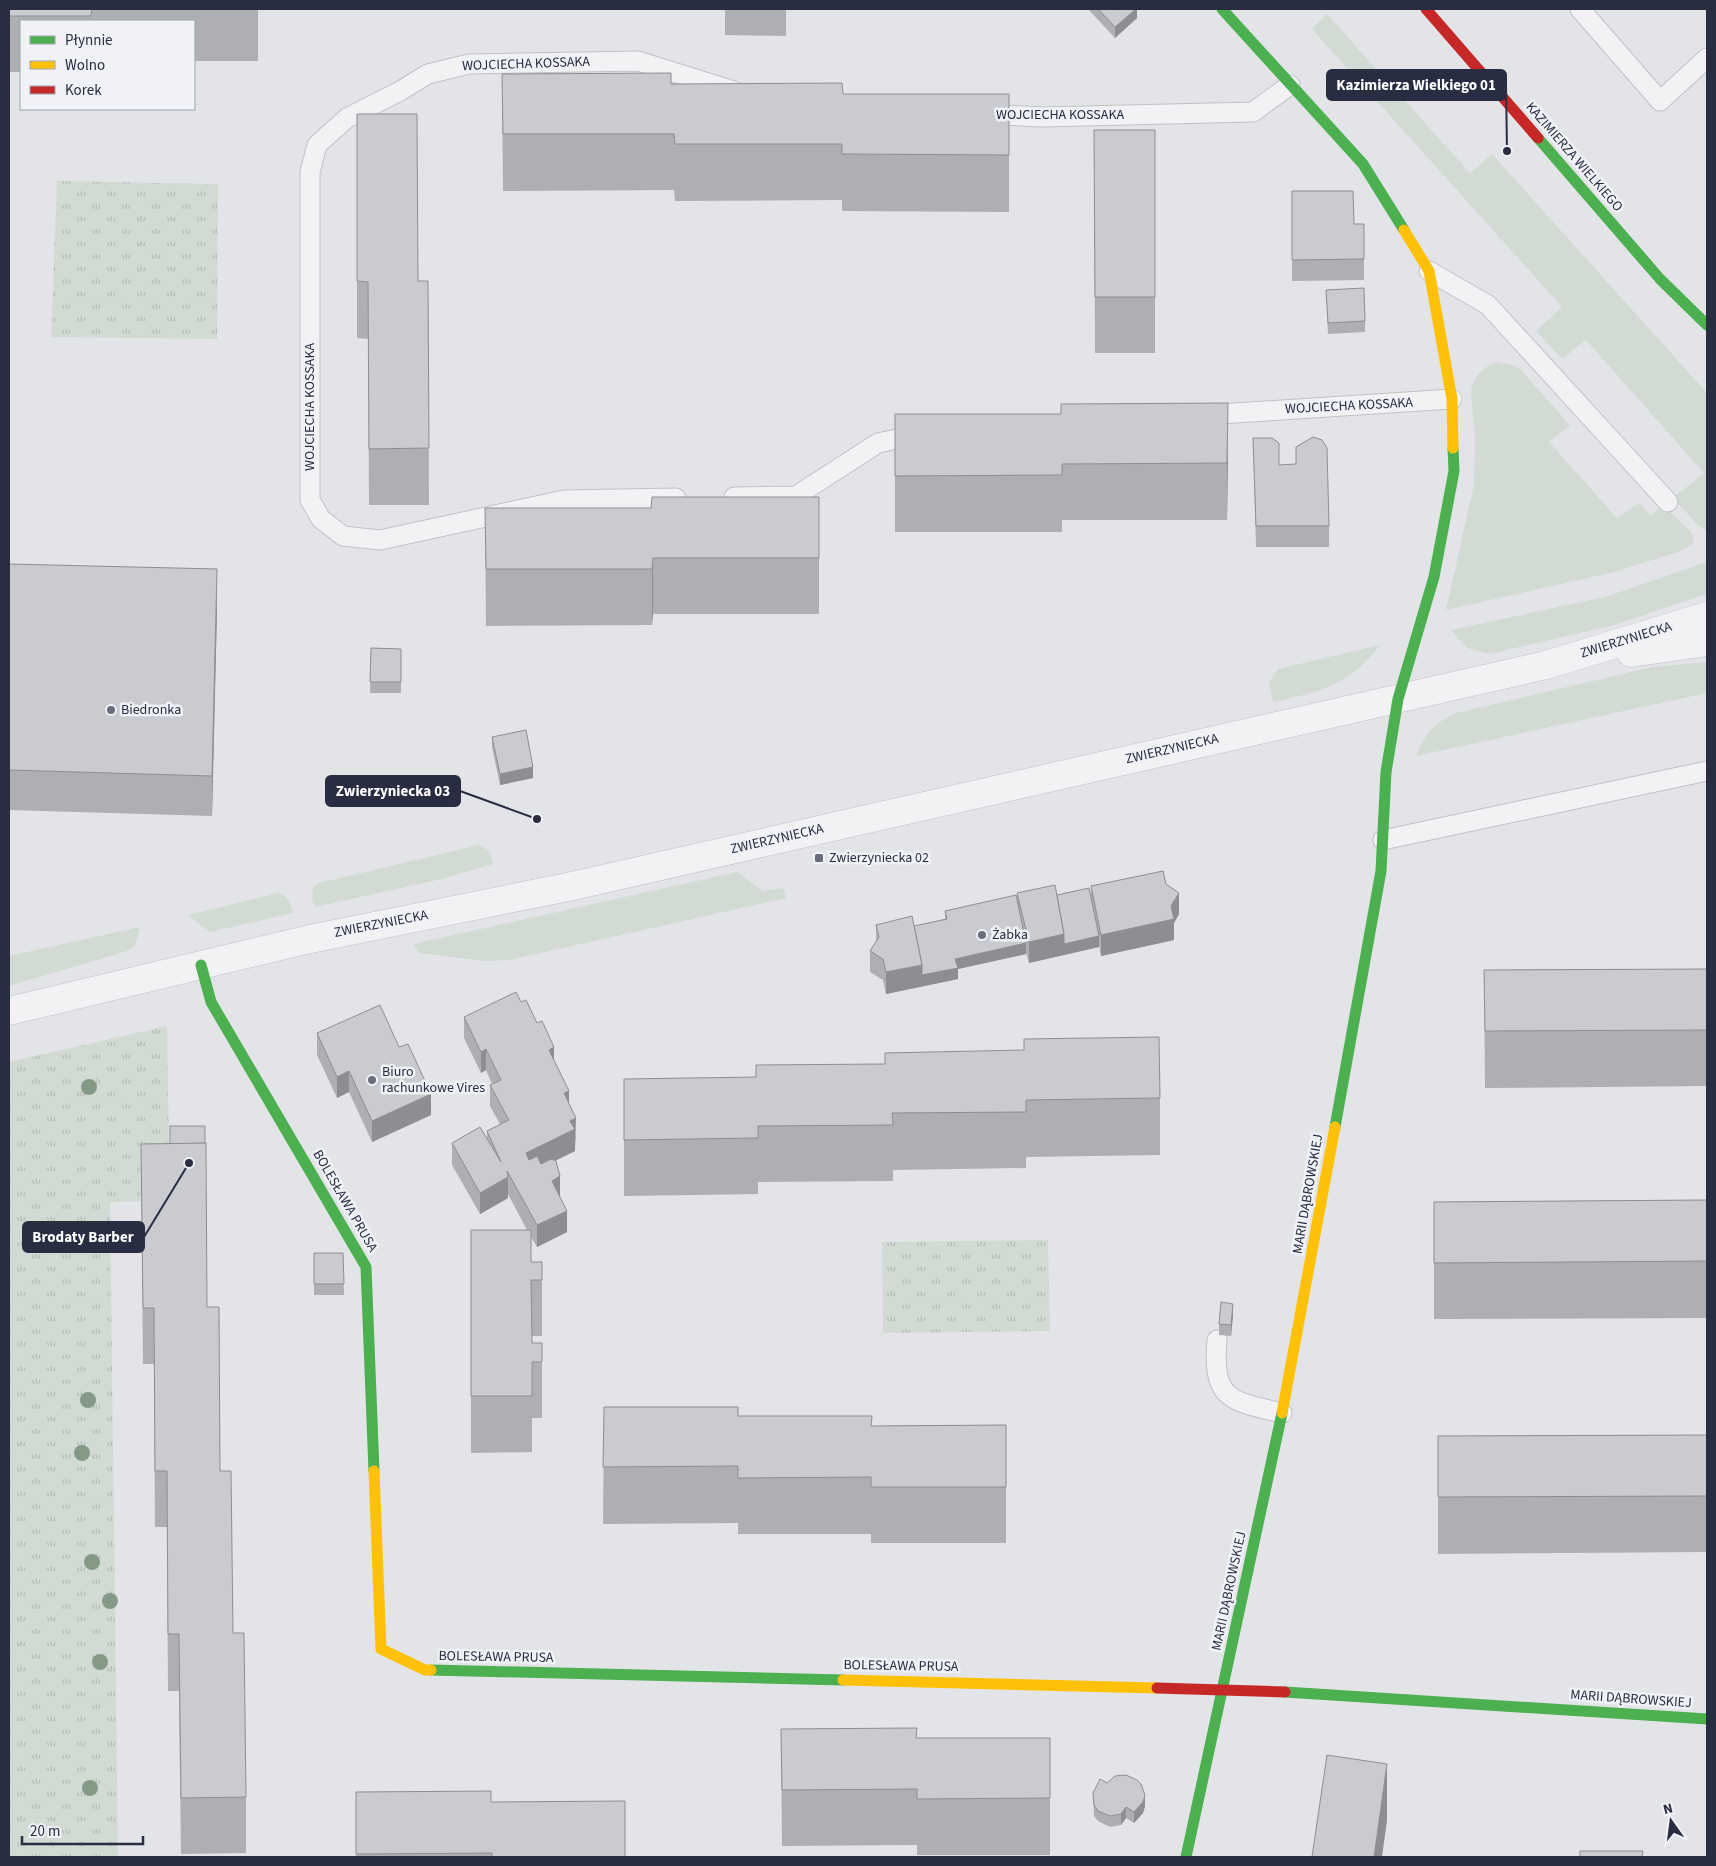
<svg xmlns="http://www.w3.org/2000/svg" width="1716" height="1866" font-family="'Source Sans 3',sans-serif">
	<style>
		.grass { fill: #d1dbd3 }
		.park { fill: url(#park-tufts) }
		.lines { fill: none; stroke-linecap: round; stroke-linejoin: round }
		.lane-casing { stroke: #c0c1c6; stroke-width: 21 }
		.street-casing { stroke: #c0c1c6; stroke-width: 29 }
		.lane { stroke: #f2f2f5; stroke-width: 19 }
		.street { stroke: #f2f2f5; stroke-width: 28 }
		.fast { stroke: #4caf50; stroke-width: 11 }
		.slow { stroke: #ffc107; stroke-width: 11 }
		.jam { stroke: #c62828; stroke-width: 11 }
		.tree { fill: #849a86 }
		.wall { fill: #aeafb3 }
		.shaded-wall { fill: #8d8e92 }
		.building { fill: #cacbd0; stroke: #8d8e92 }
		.poi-dot { fill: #6a6d7c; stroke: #f0f2f7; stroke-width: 2 }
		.labels { text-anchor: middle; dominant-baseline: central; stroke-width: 5; stroke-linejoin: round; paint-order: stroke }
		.street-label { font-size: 14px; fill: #292d42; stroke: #f0f2f7 }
		.poi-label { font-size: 14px; fill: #292d42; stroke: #f0f2f7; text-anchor: start }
		.leader { fill: none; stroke: #292d42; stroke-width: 2 }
		.callout-dot { fill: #292d42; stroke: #f0f2f7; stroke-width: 2 }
		.callout { fill: #292d42; stroke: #292d42; stroke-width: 2 }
		.callout-label { font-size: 15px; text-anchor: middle; font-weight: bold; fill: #fff }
	</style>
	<defs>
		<pattern id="park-tufts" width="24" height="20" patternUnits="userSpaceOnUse" patternTransform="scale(1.25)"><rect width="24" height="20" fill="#d1dbd3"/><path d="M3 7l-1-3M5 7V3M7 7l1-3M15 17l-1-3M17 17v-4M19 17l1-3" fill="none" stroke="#b3bcb6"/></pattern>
	</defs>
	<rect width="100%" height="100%" fill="#e3e4e8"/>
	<g class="grass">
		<path d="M1327 14 1470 173 1492 154 1707 393V531L1698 525 1673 498 1704 473 1586 340 1562 359 1536 331 1562 307 1312 29Z"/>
		<path d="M1496 362 1512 365 1520 369 1570 425 1549 442 1617 518 1639 503 1651 515 1663 505 1691 532 1694 538 1693 544 1678 552 1614 572 1446 610 1474 484 1475 435 1471 392C1473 377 1482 368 1496 362Z"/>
		<path d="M1707 562V594L1614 625 1490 654 1467 648 1451 630 1605 597Z"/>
		<path d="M1380 645C1350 685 1320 692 1273 702L1269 682 1278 669Z"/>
		<path d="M1707 662V693L1416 756C1424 735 1435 722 1456 713L1653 667Z"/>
		<path d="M479 845 490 851 493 864 446 878 315 907 312 900 313 887 319 883Z"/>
		<path d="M737 872 763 891 783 888 786 898 509 960 485 961 419 953 413 944Z"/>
		<path d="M279 893C289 896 290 904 293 913L210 932 188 915Z"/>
		<path d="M140 927 135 945 127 951 9 986V956Z"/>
	</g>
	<g class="park">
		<path d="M57 181 218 184 217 339 51 337Z"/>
		<path d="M167 1026 170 1201 110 1202 118 1857H9V1062Z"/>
		<path d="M1048 1240 1050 1331 883 1333 882 1242Z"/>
	</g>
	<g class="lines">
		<g class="lane-casing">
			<g id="lane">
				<path d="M1580 9 1660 101 1707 58"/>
				<path d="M985 114 1042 117 1253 112 1290 85"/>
				<path d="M1429 271 1488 305 1668 502"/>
				<path d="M1204 415 1452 399"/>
				<path d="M734 497 796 496 878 443 920 434"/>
				<path d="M676 498 564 500 380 540 343 536 321 519 310 500V172L317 145 347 118 400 91 428 74 469 64 638 61 734 91"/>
				<path d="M1383 840 1707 771"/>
				<path d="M1217 1340C1212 1400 1230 1401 1282 1413"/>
			</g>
		</g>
		<g class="street-casing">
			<g id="street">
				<path d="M1631 653 1707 642"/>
				<path d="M9 1011 310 939 568 887 1546 665 1707 616"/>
			</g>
		</g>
		<use href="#lane" class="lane"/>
		<use href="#street" class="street"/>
		<g class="fast">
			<path d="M1222 9 1363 164 1404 230"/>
			<path d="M1538 138 1660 279 1707 325"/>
			<path d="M201 965 211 1002 366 1267 374 1471"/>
			<path d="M1335 1127 1381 871 1386 772 1398 699 1434 577 1454 471 1453 448"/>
			<path d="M431 1670 843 1680"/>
			<path d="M1285 1692 1707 1719"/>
			<path d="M1186 1857 1282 1413"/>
		</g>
		<g class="slow">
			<path d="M1404 230 1429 271 1452 399 1453 448"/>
			<path d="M1282 1413 1335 1127"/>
			<path d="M374 1471 381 1649 425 1670H431"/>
			<path d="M843 1680 1157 1688"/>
		</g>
		<g class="jam">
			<path d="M1426 9 1538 138"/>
			<path d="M1157 1688 1285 1692"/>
		</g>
	</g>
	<g class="tree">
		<circle cx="89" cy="1087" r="8"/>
		<circle cx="88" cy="1400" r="8"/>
		<circle cx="82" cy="1453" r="8"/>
		<circle cx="92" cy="1562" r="8"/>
		<circle cx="110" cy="1601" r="8"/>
		<circle cx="100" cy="1662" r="8"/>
		<circle cx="90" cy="1788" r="8"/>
	</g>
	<g class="wall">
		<path d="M9 9H258V61H194V21H21V72H9Z"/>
		<path d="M725 9H786V36L725 35Z"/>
		<path d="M1088 9H1137V18L1115 38Z"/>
		<path d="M502 74 843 94H1009V212L842 211V200L675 201 674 190 503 191Z"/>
		<path d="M357 114 418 281H428L429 505H369L368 339 357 338Z"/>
		<path d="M1094 130H1155V353H1095Z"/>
		<path d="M1292 191 1354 224H1364V280L1292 281Z"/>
		<path d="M1326 290 1365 321V332L1328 334Z"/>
		<path d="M895 414 1228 459 1227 520H1062V532H895Z"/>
		<path d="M1253 438 1279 465 1329 526V547H1256Z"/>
		<path d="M819 497V614H653L652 625 486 626 485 508H651Z"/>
		<path d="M9 564 217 610 212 816 9 810Z"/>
		<path d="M371 648 401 649V693H370Z"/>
		<path d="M492 737 533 778 500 785 492 747Z"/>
		<path d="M1166 884 1179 914 1174 923V940L1101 956 1099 945V947L1029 963 1026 953V954L958 969V979L886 994 883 980 870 972V951L876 942V925L914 926 945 919V911L1017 902V893L1091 897V886Z"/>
		<path d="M1707 969V1086L1485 1088 1484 970Z"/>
		<path d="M521 1002 554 1060 569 1104 576 1139 575 1140V1151L555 1161 560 1198 567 1232 537 1247 531 1237V1262H542V1336H532V1343H542V1418H532V1452L471 1453V1230H527L508 1194V1198L480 1214 452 1165V1143L487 1137V1131L500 1124 490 1106V1085L492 1084 486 1070 481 1073 464 1038V1017Z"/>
		<path d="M317 1033 399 1047 431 1115 372 1142 349 1092 337 1098 317 1055Z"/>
		<path d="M624 1079 1160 1098V1155L1026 1157V1168L893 1170V1181L758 1182V1194L624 1196Z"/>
		<path d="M141 1144 207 1307 246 1797V1853L181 1854 179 1691H168L167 1527H155L154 1364H143Z"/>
		<path d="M1707 1200V1318L1434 1319V1202Z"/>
		<path d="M314 1253H343L344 1295H314Z"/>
		<path d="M1233 1315 1231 1336 1219 1335V1324Z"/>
		<path d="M604 1407 738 1416 872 1426 1006 1425V1543H871V1534H738V1523L603 1524Z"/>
		<path d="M1707 1435V1552L1438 1554V1436Z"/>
		<path d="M781 1729 917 1738H1050V1855H917V1845L782 1846Z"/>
		<path d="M1107 1783 1145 1806 1143 1813 1134 1823 1126 1818 1121 1825 1110 1827 1098 1821 1094 1816 1093 1793Z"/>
		<path d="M356 1792 491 1802 625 1857H356Z"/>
	</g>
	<g class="shaded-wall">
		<path d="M1136 9H1137V18L1115 38V27Z"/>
		<path d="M1228 403V459L1227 520V463Z"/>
		<path d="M653 558V614L652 625V569Z"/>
		<path d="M217 569V610L212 816V776Z"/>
		<path d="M533 767V778L500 785V774Z"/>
		<path d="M1179 893V914L1174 923V940L1101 956V935L1171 906Z"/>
		<path d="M1064 934 1099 936V947L1029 963V942Z"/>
		<path d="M1026 943V954L958 969V979L886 994V972L955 959Z"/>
		<path d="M554 1047V1068L549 1050Z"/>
		<path d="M486 1049V1070L481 1073V1052Z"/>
		<path d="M349 1071V1092L337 1098V1077Z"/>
		<path d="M569 1091V1112L564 1093Z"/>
		<path d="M431 1094V1115L372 1142V1121Z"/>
		<path d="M576 1118 575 1151 526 1175V1153L570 1121Z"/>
		<path d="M560 1176V1198L552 1181Z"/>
		<path d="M508 1177V1198L480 1214V1193Z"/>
		<path d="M567 1211V1232L537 1247V1225Z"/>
		<path d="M1233 1304V1315L1231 1336V1325Z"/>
		<path d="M1387 1764V1820L1382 1857H1374Z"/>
		<path d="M1145 1795V1806L1143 1813 1134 1823V1812Z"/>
		<path d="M1126 1807V1818L1121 1825V1814Z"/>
	</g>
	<g class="building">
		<path d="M9 9H92L91 16H9Z"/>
		<path d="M1098 9H1136L1115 27Z"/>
		<path d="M671 73V84L842 83 843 94H1009V155L842 154V144H675L674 134H503L502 74Z"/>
		<path d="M357 114H417L418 281H428L429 448 369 449 368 282 357 281Z"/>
		<path d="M1094 130H1155V297H1095Z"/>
		<path d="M1292 191H1353L1354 224H1364V259L1292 260Z"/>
		<path d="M1364 288 1365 321 1328 323 1326 290Z"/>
		<path d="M1228 403 1227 463 1062 464V475L895 476V414H1061V404Z"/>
		<path d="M1313 437 1322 440 1327 448 1329 526H1256L1253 438H1272L1279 443V465L1296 464V447Z"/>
		<path d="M652 497H819V558H653L652 569H486L485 508H651Z"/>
		<path d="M9 564 217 569 212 776 9 770Z"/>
		<path d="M371 648 401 649V682H370Z"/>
		<path d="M526 730 533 767 500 774 492 737Z"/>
		<path d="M1163 871 1166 884 1179 893 1171 906 1174 919 1101 935 1091 886Z"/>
		<path d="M1055 885 1064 934 1029 942 1017 893Z"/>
		<path d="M1089 888 1099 936 1064 944V934L1057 895Z"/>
		<path d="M1016 895 1026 943 955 959 958 968 922 975V965L914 926 947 919 945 911Z"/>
		<path d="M912 916 922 965 886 972 883 959 870 951 879 937 876 925Z"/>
		<path d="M1707 969V1030L1485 1031 1484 970Z"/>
		<path d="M516 992 521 1002 526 1000 537 1023 542 1021 554 1047 549 1050 569 1091 564 1093 576 1118 570 1121 575 1129 526 1153 529 1160 537 1156 541 1164 551 1159 556 1161 560 1176 552 1181 567 1211 537 1225 507 1171 508 1177 480 1193 452 1143 480 1127 501 1162 487 1131 509 1120 490 1085 501 1080 486 1049 481 1052 464 1017Z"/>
		<path d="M380 1005 399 1047 408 1044 431 1094 372 1121 349 1071 337 1077 317 1033Z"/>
		<path d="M1159 1037 1160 1098 1026 1100V1112L892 1113 893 1125 758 1126V1138L624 1140V1079L756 1077V1065L885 1064V1053L1024 1050V1039Z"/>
		<path d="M170 1126H205V1143L170 1144Z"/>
		<path d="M206 1143 207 1307H219L220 1471H231L233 1633H244L246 1797 181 1798 179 1634H168L167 1471H155L154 1308H143L141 1144Z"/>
		<path d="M1707 1200V1261L1434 1263V1202Z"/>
		<path d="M471 1230H531V1262H542V1280H531L532 1343H542V1362H532V1396H471Z"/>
		<path d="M314 1253H343L344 1284H314Z"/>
		<path d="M1221 1302 1233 1304 1231 1325 1219 1324Z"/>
		<path d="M604 1407H738V1416H872L871 1426 1006 1425V1487H871V1477L738 1478V1466L603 1467Z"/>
		<path d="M1707 1435V1496L1438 1497V1436Z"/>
		<path d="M917 1728 916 1738H1050V1798L917 1799V1789L782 1790 781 1729Z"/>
		<path d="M1327 1755 1387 1764 1374 1857H1312Z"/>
		<path d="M1126 1775 1137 1780 1141 1784 1145 1795 1143 1802 1134 1812 1126 1807 1121 1814 1110 1816 1098 1811 1094 1805 1093 1793 1100 1779 1107 1783 1115 1776Z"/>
		<path d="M491 1791V1802L625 1801V1857H492V1853L356 1854V1792Z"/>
		<path d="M1580 1851H1643L1642 1857H1580Z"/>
	</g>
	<g class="poi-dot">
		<circle cx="111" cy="710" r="5"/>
		<rect x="814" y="853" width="10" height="10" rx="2.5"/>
		<circle cx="982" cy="935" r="5"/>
		<circle cx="372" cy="1080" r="5"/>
	</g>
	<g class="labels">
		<g class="street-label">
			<text transform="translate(526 64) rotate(-2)">WOJCIECHA KOSSAKA</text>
			<text x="1060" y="115">WOJCIECHA KOSSAKA</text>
			<text transform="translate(1574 157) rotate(49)">KAZIMIERZA WIELKIEGO</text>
			<text transform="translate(1349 406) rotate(-3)">WOJCIECHA KOSSAKA</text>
			<text transform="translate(310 407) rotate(-90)">WOJCIECHA KOSSAKA</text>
			<text transform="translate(1626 640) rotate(-17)">ZWIERZYNIECKA</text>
			<text transform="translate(1172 749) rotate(-13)">ZWIERZYNIECKA</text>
			<text transform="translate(777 839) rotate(-13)">ZWIERZYNIECKA</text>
			<text transform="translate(381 924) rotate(-11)">ZWIERZYNIECKA</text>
			<text transform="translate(1308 1194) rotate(-80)">MARII DĄBROWSKIEJ</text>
			<text transform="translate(345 1201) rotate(60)">BOLESŁAWA PRUSA</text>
			<text transform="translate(1229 1591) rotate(-78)">MARII DĄBROWSKIEJ</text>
			<text transform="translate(496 1657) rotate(1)">BOLESŁAWA PRUSA</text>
			<text transform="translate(901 1666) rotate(1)">BOLESŁAWA PRUSA</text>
			<text transform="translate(1631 1699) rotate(4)">MARII DĄBROWSKIEJ</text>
		</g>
		<g class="poi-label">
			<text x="121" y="710">Biedronka</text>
			<text x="829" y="858">Zwierzyniecka 02</text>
			<text x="992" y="935">Żabka</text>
			<text x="382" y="1072">Biuro<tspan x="382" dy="16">rachunkowe Vires</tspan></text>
		</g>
	</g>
	<path class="leader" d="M1507 151L1506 85M537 819L460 791M189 1163L144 1237"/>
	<g class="callout-dot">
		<circle cx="1507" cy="151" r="5"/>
		<circle cx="537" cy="819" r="5"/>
		<circle cx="189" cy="1163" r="5"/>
	</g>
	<g class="callout">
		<rect x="1327" y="70" width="179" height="30" rx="5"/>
		<rect x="326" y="776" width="134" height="30" rx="5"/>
		<rect x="23" y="1222" width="121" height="30" rx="5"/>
	</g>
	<g class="callout-label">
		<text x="1416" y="90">Kazimierza Wielkiego 01</text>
		<text x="393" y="796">Zwierzyniecka 03</text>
		<text x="83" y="1242">Brodaty Barber</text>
	</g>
	<rect width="1716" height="1866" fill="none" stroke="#292d42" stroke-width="20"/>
	<rect x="20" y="20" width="175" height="90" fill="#f0f2f7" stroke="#a0a3af"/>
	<rect x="30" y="36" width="25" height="8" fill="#4caf50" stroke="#a0a3af"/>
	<text x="65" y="45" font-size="15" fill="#292d42">Płynnie</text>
	<rect x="30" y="61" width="25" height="8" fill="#ffc107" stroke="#a0a3af"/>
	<text x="65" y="70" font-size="15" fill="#292d42">Wolno</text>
	<rect x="30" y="86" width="25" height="8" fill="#c62828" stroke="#a0a3af"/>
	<text x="65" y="95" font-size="15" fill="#292d42">Korek</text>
	<g transform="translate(1671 1821) rotate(346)" stroke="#f0f2f7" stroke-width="4" paint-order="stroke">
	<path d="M0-4L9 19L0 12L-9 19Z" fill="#292d42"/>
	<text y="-8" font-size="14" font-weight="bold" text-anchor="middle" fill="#292d42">N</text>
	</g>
	<path d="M22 1836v8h121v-8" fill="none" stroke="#292d42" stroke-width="2.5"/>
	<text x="30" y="1836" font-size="15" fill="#292d42" stroke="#f0f2f7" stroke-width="4" paint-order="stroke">20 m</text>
</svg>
